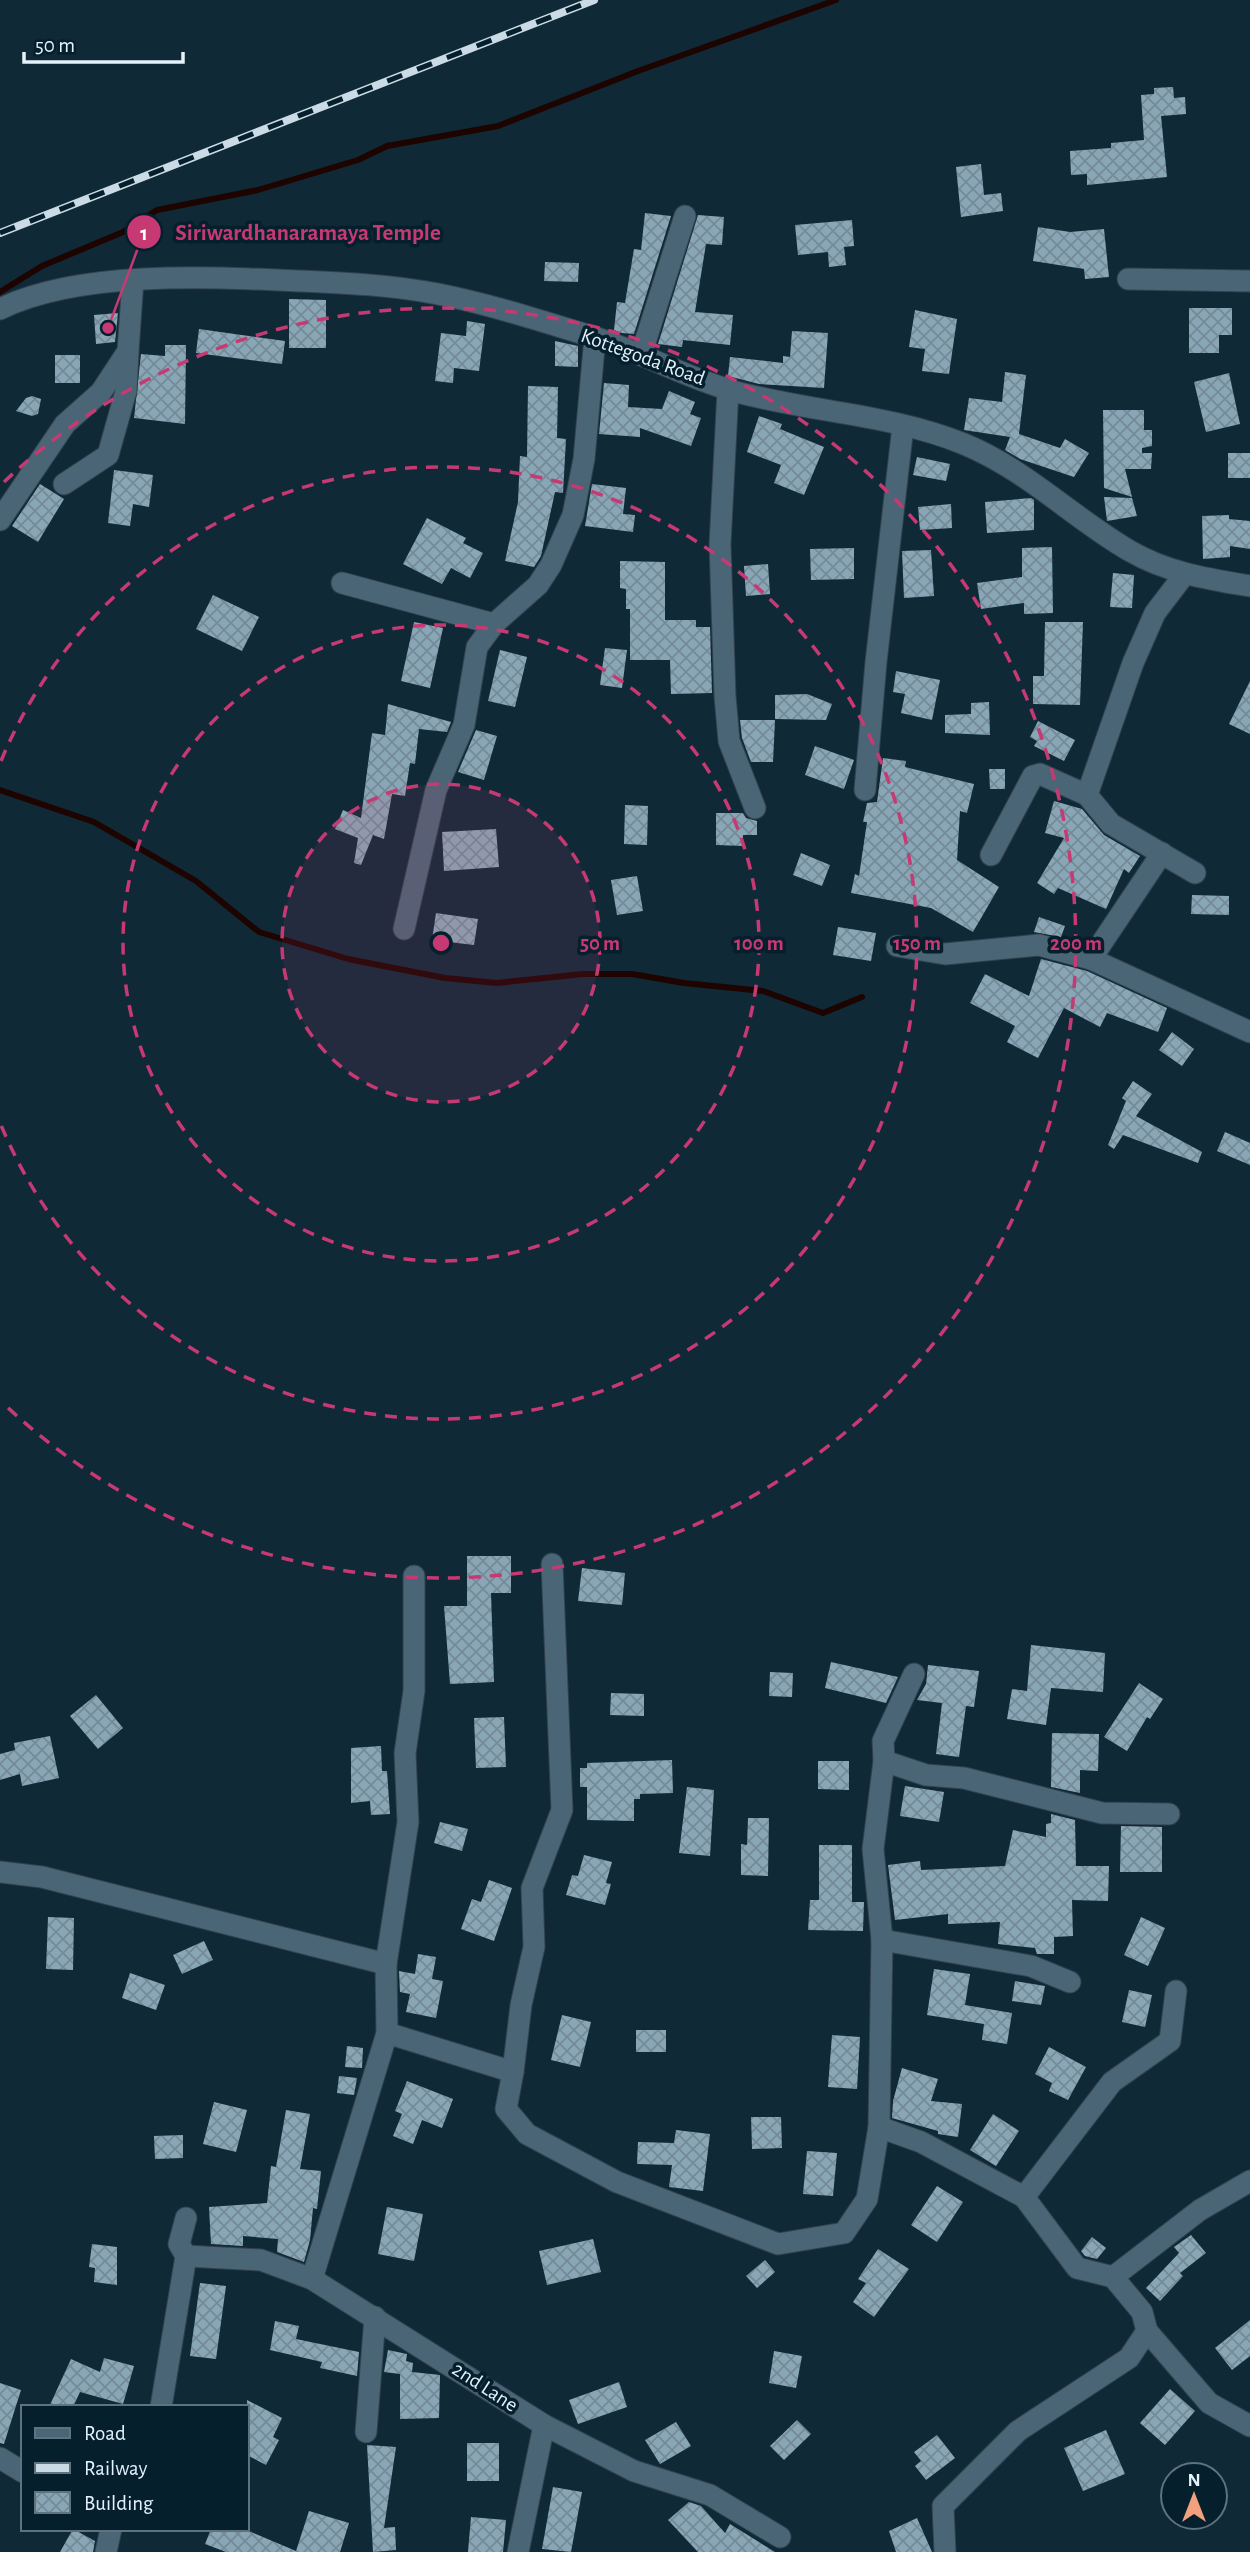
<svg xmlns="http://www.w3.org/2000/svg" width="1250" height="2552" font-family="'Alegreya Sans',sans-serif">
	<style>
		.lines { fill: none; stroke-linecap: round; stroke-linejoin: round }
		.stream { stroke: #1d0400; stroke-width: 6 }
		.building { fill: url(#building-cross-hatch) }
		.minor-casing { stroke: #32424f; stroke-width: 23 }
		.minor { stroke: #4a6575; stroke-width: 21 }
		.rail-casing { stroke: #cbdbe5; stroke-width: 8 }
		.rail { stroke: #051f2d; stroke-width: 5; stroke-dasharray: 16; stroke-linecap: butt }
		.ring { fill: none; stroke: #c73973; stroke-width: 3.5; stroke-dasharray: 12 9 }
		.labels { text-anchor: middle; dominant-baseline: central; stroke-width: 7; stroke-linejoin: round; paint-order: stroke }
		.street-label { font-size: 21px; fill: #e3f2fb; stroke: #051f2d }
		.centre { fill: #c73973; stroke: #051f2d; stroke-width: 3.5 }
		.ring-label { font-size: 21px; text-anchor: middle; font-weight: bold; fill: #c73973; stroke: #051f2d; stroke-width: 7; stroke-linejoin: round; paint-order: stroke }
		.leader { fill: none; stroke: #c73973; stroke-width: 2.5 }
		.callout-dot { fill: #c73973; stroke: #051f2d; stroke-width: 2.5 }
		.mark-label { font-size: 21px; text-anchor: middle; font-weight: bold; fill: #fff }
		.callout-label { font-size: 23px; text-anchor: middle; font-weight: bold; fill: #c73973; stroke: #051f2d; stroke-width: 7; stroke-linejoin: round; paint-order: stroke }
	</style>
	<defs>
		<pattern id="building-cross-hatch" width="8" height="8" patternUnits="userSpaceOnUse" patternTransform="scale(1.75)"><rect width="8" height="8" fill="#89a6b7"/><path d="M0 0l8 8M0 8l8-8" fill="none" stroke="#748a97"/></pattern>
	</defs>
	<rect width="100%" height="100%" fill="#0f2937"/>
	<g class="lines">
		<g class="stream">
			<path d="M0 292 42 266 123 232 157 210 258 190 358 160 387 146 498 126 638 71 836 0"/>
			<path d="M0 790 94 822 196 881 259 932 348 959 445 978 497 983 583 974H632L684 983 763 991 823 1013 862 997"/>
		</g>
	</g>
	<g class="building">
		<path d="M1173 87 1174 98 1185 97 1186 114 1161 116 1167 177 1087 185V174L1071 175 1070 151 1111 148V143L1144 140 1141 95 1154 94V88Z"/>
		<path d="M981 164 984 195 1001 193 1003 211 961 217 956 167Z"/>
		<path d="M645 213 671 216 634 334 622 333 614 330 617 302 625 303 634 249 641 250Z"/>
		<path d="M698 215 724 217 722 245 706 244 695 312 733 315 730 345 683 340 682 347 658 344Z"/>
		<path d="M852 220 854 246 844 247 846 265 829 267 828 252 798 255 795 225Z"/>
		<path d="M1038 227 1070 232 1104 229 1109 277 1085 279 1084 269 1033 261Z"/>
		<path d="M545 262 579 263 578 282 544 281Z"/>
		<path d="M289 299 326 300V348H289Z"/>
		<path d="M1189 308H1232V335H1219V353H1189Z"/>
		<path d="M915 310 957 319 949 374 922 371 925 349 909 347Z"/>
		<path d="M118 313 115 342 96 344 94 315Z"/>
		<path d="M467 321 485 324 479 371 454 368 453 383 435 381 441 333 466 336Z"/>
		<path d="M199 329 285 341 282 364 196 353Z"/>
		<path d="M792 331 828 333 824 388 759 384 728 376 730 357 783 363V356L790 357Z"/>
		<path d="M555 341 578 346V367L555 366Z"/>
		<path d="M165 345H186L185 424 134 418 141 354 165 356Z"/>
		<rect x="55" y="355" width="25" height="28"/>
		<path d="M1005 372 1026 375 1019 434 1060 448 1065 439 1089 453 1074 477 1020 459 1005 450 1010 437 964 430 969 398 1002 402Z"/>
		<path d="M1229 373 1240 424 1206 432 1194 382Z"/>
		<path d="M604 383 629 385 628 407 662 409 669 391 695 402 690 414 701 418 691 446 640 428V437L599 434Z"/>
		<path d="M528 386 558 387 557 438 566 439 563 493 555 492 541 556 534 567 505 561 518 502 520 456 527 457Z"/>
		<path d="M32 396 41 399 38 414 32 416 16 411 26 398Z"/>
		<path d="M1103 410H1144V430H1152V446L1142 448V453H1152L1151 469H1125L1132 497 1104 488Z"/>
		<path d="M759 416 782 424 780 429 824 447 804 495 774 483 781 465 747 452Z"/>
		<rect x="1228" y="453" width="22" height="25"/>
		<path d="M917 457 950 464 946 481 913 475Z"/>
		<path d="M114 470 153 475 149 507 133 504 130 526 108 523Z"/>
		<path d="M40 484 64 499 38 542 12 526Z"/>
		<path d="M592 484 626 488 623 514 635 515 633 532 585 526Z"/>
		<path d="M1104 497 1132 498 1137 516 1107 521Z"/>
		<path d="M1031 498 1034 500V530L987 533 985 502Z"/>
		<path d="M951 504 952 528 920 530 918 507Z"/>
		<path d="M1229 515V519L1250 521V549L1230 546V557L1203 559 1202 516Z"/>
		<path d="M427 518 466 538 463 543 483 553 470 578 451 568 442 584 403 564Z"/>
		<path d="M1052 547 1053 613 1024 614V603L981 609 977 583 1022 577V548Z"/>
		<path d="M854 548V579L811 580 810 549Z"/>
		<path d="M931 550 934 596 904 598 902 551Z"/>
		<path d="M620 561 665 562V620H696V627H710L712 693 671 694 670 660H630V609H626V589L620 588Z"/>
		<path d="M768 564 770 594 746 596 744 566Z"/>
		<path d="M1113 573 1134 575 1132 608 1110 607Z"/>
		<path d="M213 595 259 617 242 651 196 629Z"/>
		<path d="M414 622 443 628 430 688 401 681Z"/>
		<path d="M1045 622H1083L1080 705 1033 704V676H1044Z"/>
		<path d="M605 648 627 650 622 688 600 685Z"/>
		<path d="M500 650 527 657 515 707 488 701Z"/>
		<path d="M896 671 940 680 932 720 901 713 905 694 893 692Z"/>
		<path d="M1250 681V734L1229 724Z"/>
		<path d="M807 694 832 704 826 720 775 719V695Z"/>
		<path d="M989 702 990 735 945 733V715L971 714V703Z"/>
		<path d="M388 704 451 722 447 732 419 729 415 764 410 763 405 796 392 794 384 839 373 835 361 865 354 863 358 838 335 829 343 810 361 818 372 733 385 735Z"/>
		<path d="M740 720H775L773 762H751L742 738Z"/>
		<path d="M1038 721 1075 740 1064 761 1034 746 1037 741 1030 737Z"/>
		<path d="M476 730 497 736 484 780 458 772Z"/>
		<path d="M815 746 854 760 844 789 805 775Z"/>
		<path d="M883 758 906 761 905 767 974 784 967 813 960 811 957 860 999 887 973 932 931 908 851 893 855 874 859 876 867 822H863L867 803 877 802Z"/>
		<path d="M989 769H1005V789H990Z"/>
		<path d="M1054 801 1082 809 1104 835 1140 856 1129 873 1124 869 1106 909 1058 888 1054 894 1037 883 1064 838 1045 833Z"/>
		<path d="M625 805 648 806 647 845 624 844Z"/>
		<path d="M716 813H743L746 818 757 821V835H743V846L716 845Z"/>
		<path d="M496 829 499 867 444 871 442 832Z"/>
		<path d="M801 853 830 865 822 886 793 875Z"/>
		<path d="M637 876 643 911 617 915 611 880Z"/>
		<path d="M1192 895 1229 896V915L1191 914Z"/>
		<path d="M436 913 478 919 474 945 432 940Z"/>
		<path d="M1039 917 1065 926 1061 937 1034 932Z"/>
		<path d="M838 927 876 933 871 961 833 955Z"/>
		<path d="M1041 959 1087 971 1167 1008 1158 1032 1107 1013 1100 1027 1064 1008 1038 1058 1007 1042 1015 1026 970 1003 985 974 1029 996Z"/>
		<path d="M1172 1032 1194 1049 1182 1066 1159 1050Z"/>
		<path d="M1133 1081 1152 1094 1136 1116 1202 1152 1198 1163 1123 1135 1114 1149 1108 1145 1126 1101 1122 1098Z"/>
		<path d="M1225 1132 1250 1143V1165L1217 1151Z"/>
		<path d="M467 1556H511V1593H491L494 1682 450 1684 444 1606H467Z"/>
		<path d="M582 1568 625 1573 622 1605 578 1601Z"/>
		<path d="M1031 1645 1105 1653 1103 1692 1051 1688 1046 1725 1007 1719 1012 1689 1027 1691Z"/>
		<path d="M831 1662 898 1677 886 1703 825 1688Z"/>
		<path d="M928 1665 979 1671 974 1707 966 1706 959 1757 936 1754 942 1703 917 1700 926 1684Z"/>
		<path d="M770 1672 793 1673 792 1697 769 1696Z"/>
		<path d="M1139 1683 1163 1699 1150 1719 1147 1717 1127 1751 1104 1737Z"/>
		<path d="M611 1693 644 1694V1716L610 1715Z"/>
		<path d="M96 1695 123 1728 98 1749 70 1716Z"/>
		<path d="M504 1717 506 1767 476 1768 474 1718Z"/>
		<path d="M1052 1733 1099 1734 1098 1771 1080 1770V1793L1051 1787Z"/>
		<path d="M50 1736 59 1778 22 1786 20 1774 0 1780V1754L15 1750 14 1743Z"/>
		<path d="M381 1746 382 1771H387L390 1814 371 1815 370 1801 351 1803V1748Z"/>
		<path d="M672 1760 673 1793 640 1794V1799H634V1821L587 1820V1787H580V1768H587V1763Z"/>
		<path d="M818 1761H849V1790L818 1789Z"/>
		<path d="M905 1786 944 1792 939 1822 900 1816Z"/>
		<path d="M687 1787 714 1790 710 1856 679 1853Z"/>
		<path d="M1051 1814 1075 1820 1076 1866H1109L1108 1901 1072 1900 1073 1936 1054 1937V1954H1037L1035 1948 998 1944 1000 1922 948 1924V1914L895 1920 888 1865 920 1861 921 1870 1005 1866 1013 1830 1046 1837V1824L1051 1823Z"/>
		<path d="M748 1818H769L768 1876 741 1875V1844L747 1845Z"/>
		<path d="M440 1822 468 1829 462 1851 434 1843Z"/>
		<path d="M1121 1826 1162 1827V1872H1120Z"/>
		<path d="M819 1845H852V1902H864L863 1931 808 1930 810 1900H819Z"/>
		<path d="M584 1855 612 1862 606 1883 611 1884 605 1905 566 1895 572 1875 578 1876Z"/>
		<path d="M489 1880 512 1888 494 1941 461 1929 472 1899 481 1902Z"/>
		<path d="M48 1917 74 1918 73 1970 46 1969Z"/>
		<path d="M1141 1917 1165 1928 1148 1966 1124 1955Z"/>
		<path d="M204 1941 213 1960 182 1974 173 1955Z"/>
		<path d="M418 1954 436 1957 432 1979 443 1981 436 2018 406 2012 410 1994 400 1992 399 1971 415 1974Z"/>
		<path d="M934 1969 970 1974 965 2005 1012 2013 1007 2044 982 2040 984 2024 927 2015Z"/>
		<path d="M130 1973 165 1985 156 2010 122 1998Z"/>
		<path d="M1015 1981 1045 1986 1041 2005 1012 2001Z"/>
		<path d="M1129 1990 1152 1995 1145 2027 1122 2022Z"/>
		<path d="M562 2015 591 2022 580 2067 551 2060Z"/>
		<rect x="636" y="2030" width="30" height="22"/>
		<path d="M832 2035 860 2037 857 2089 828 2087Z"/>
		<path d="M347 2046 363 2048 362 2068 345 2067Z"/>
		<path d="M1049 2047 1086 2067 1068 2100 1049 2091 1052 2083 1035 2074Z"/>
		<path d="M902 2068 938 2079 931 2101 962 2104 958 2137 938 2134V2131L892 2118 893 2101Z"/>
		<path d="M339 2076 357 2078 354 2095 337 2093Z"/>
		<path d="M407 2081 453 2099 442 2128 422 2120 413 2144 393 2136 402 2114 395 2111Z"/>
		<path d="M214 2102 247 2110 236 2152 203 2144Z"/>
		<path d="M286 2110 310 2114 300 2169 321 2171 317 2209 313 2208 310 2240 304 2262 277 2252 278 2239 243 2236V2246L211 2244 209 2207 267 2203 271 2166 276 2167Z"/>
		<path d="M993 2114 1019 2131 996 2166 970 2150Z"/>
		<path d="M751 2117H781L782 2148 752 2149Z"/>
		<path d="M676 2130 710 2134 703 2191 669 2187 672 2165 637 2164 638 2142 674 2143Z"/>
		<path d="M183 2135V2158L155 2159 154 2136Z"/>
		<path d="M807 2151 837 2153 833 2196 803 2194Z"/>
		<path d="M937 2186 963 2202 937 2242 911 2225Z"/>
		<path d="M387 2207 423 2214 414 2261 378 2254Z"/>
		<path d="M1191 2235 1206 2253 1180 2273 1183 2276 1160 2301 1146 2288 1179 2253 1174 2247Z"/>
		<path d="M1092 2237 1106 2248 1097 2259 1085 2256 1081 2251Z"/>
		<path d="M593 2239 601 2272 547 2285 539 2251Z"/>
		<path d="M92 2244 117 2247V2285L94 2282 95 2268 89 2267Z"/>
		<path d="M878 2249 909 2269 874 2317 853 2302 866 2283 858 2279Z"/>
		<path d="M765 2260 775 2272 757 2288 746 2276Z"/>
		<path d="M200 2283 226 2286 216 2359 190 2356Z"/>
		<path d="M1250 2320V2356L1232 2370 1215 2348Z"/>
		<path d="M275 2321 299 2326 296 2339 359 2352 357 2376 320 2368 322 2362 270 2350Z"/>
		<path d="M388 2350 407 2354 406 2361 413 2363 412 2372 440 2375 439 2418 400 2419V2374L384 2372Z"/>
		<path d="M774 2351 802 2356 796 2388 769 2383Z"/>
		<path d="M104 2358 134 2366 123 2404 80 2392 73 2407H49L71 2359 100 2372Z"/>
		<path d="M619 2382 627 2407 578 2424 569 2400Z"/>
		<path d="M0 2383 21 2390 4 2444 0 2443Z"/>
		<path d="M1170 2389 1195 2411 1165 2445 1140 2423Z"/>
		<path d="M247 2400 282 2418 273 2437 279 2440 266 2465 247 2455Z"/>
		<path d="M797 2420 811 2434 784 2460 770 2446Z"/>
		<path d="M676 2422 691 2446 660 2464 645 2440Z"/>
		<path d="M1106 2430 1125 2474 1083 2491 1064 2448Z"/>
		<path d="M937 2435 955 2458 926 2480 915 2466 921 2461 914 2452Z"/>
		<rect x="467" y="2443" width="32" height="38"/>
		<path d="M367 2445 396 2447 384 2528 395 2527 396 2550 373 2552Z"/>
		<path d="M553 2487 582 2492 571 2552 542 2549Z"/>
		<path d="M689 2502 701 2506 725 2533 730 2524 775 2552H698L668 2520Z"/>
		<path d="M309 2511 349 2523 340 2552H226L205 2544 211 2529H244L296 2551Z"/>
		<path d="M471 2517 506 2520 503 2552H468Z"/>
		<path d="M917 2518 932 2552H896L889 2531Z"/>
		<path d="M73 2529 95 2541 93 2552H60Z"/>
	</g>
	<g class="lines">
		<g class="minor-casing">
			<g id="minor">
				<path d="M1128 279 1250 281"/>
				<path d="M0 309C80 270 211 277 300 281 346 283 392 285 438 294 489 304 541 321 591 336 639 351 684 377 733 391 809 412 891 414 964 444 1027 470 1073 518 1130 551 1168 573 1208 579 1250 586"/>
				<path d="M641 355 685 216"/>
				<path d="M728 390 720 544 725 696 729 741 755 808"/>
				<path d="M64 484 108 455 126 391 128 353"/>
				<path d="M0 520 65 424 101 392 128 351 133 280"/>
				<path d="M1184 575 1155 613 1133 663 1087 795 1111 824 1195 873"/>
				<path d="M342 583 494 624"/>
				<path d="M865 790 876 662 903 426"/>
				<path d="M991 855 1033 776 1040 774 1087 795"/>
				<path d="M404 929 436 790 464 725 477 647 494 624 538 585 551 565 573 515 584 459 595 337"/>
				<path d="M897 946 945 954 1039 945 1091 959 1250 1032"/>
				<path d="M1091 959 1162 853"/>
				<path d="M884 1761 926 1775 964 1778 1102 1813 1169 1814"/>
				<path d="M0 1872 42 1877 386 1964 387 2033 513 2072 506 2109 527 2134 617 2182 778 2244 844 2233 867 2199 879 2127 882 1940 873 1849 884 1761 883 1741 914 1674"/>
				<path d="M882 1940 1031 1966 1070 1982"/>
				<path d="M386 1964 408 1822 405 1753 414 1691V1576"/>
				<path d="M513 2072 521 2005 534 1947 532 1888 562 1810 552 1564"/>
				<path d="M879 2127 921 2142 1024 2197 1077 2268 1113 2277 1200 2210 1250 2181"/>
				<path d="M1024 2197 1112 2082 1170 2041 1176 1991"/>
				<path d="M186 2256 261 2260 312 2279 544 2425 634 2471 710 2495 780 2537"/>
				<path d="M1113 2277 1142 2312 1147 2331 1209 2403 1250 2426"/>
				<path d="M312 2279 387 2033"/>
				<path d="M161 2407 186 2256 179 2244 186 2218"/>
				<path d="M366 2432 375 2317"/>
				<path d="M0 2458 23 2472"/>
				<path d="M106 2552 111 2529"/>
				<path d="M518 2552 544 2425"/>
				<path d="M945 2552 943 2506 1018 2431 1129 2358 1147 2331"/>
			</g>
		</g>
		<use href="#minor" class="minor"/>
		<g class="rail-casing">
			<path id="rail" d="M0 233 594 0"/>
		</g>
		<use href="#rail" class="rail"/>
	</g>
	<circle cx="441" cy="943" r="159" fill="#c73973" fill-opacity=".12"/>
	<g class="ring">
		<circle cx="441" cy="943" r="159"/>
		<circle cx="441" cy="943" r="318"/>
		<path d="M1 761A476 476 0 1 1 1 1125"/>
		<path d="M4 482A635 635 0 1 1 4 1404"/>
	</g>
	<g class="labels">
		<g class="street-label">
			<text transform="translate(643 357) rotate(20)">Kottegoda Road</text>
			<text transform="translate(485 2387) rotate(33)">2nd Lane</text>
		</g>
	</g>
	<circle cx="441" cy="943" r="10" class="centre"/>
	<g class="ring-label">
		<text x="600" y="950">50 m</text>
		<text x="759" y="950">100 m</text>
		<text x="917" y="950">150 m</text>
		<text x="1076" y="950">200 m</text>
	</g>
	<path class="leader" d="M108 328L144 232"/>
	<g class="callout-dot">
		<circle cx="108" cy="328" r="7"/>
		<circle cx="144" cy="232" r="18"/>
	</g>
	<g class="mark-label">
		<text x="144" y="240">1</text>
	</g>
	<g class="callout-label">
		<text x="308" y="240">Siriwardhanaramaya Temple</text>
	</g>
	<rect x="21" y="2405" width="228" height="126" fill="#051f2d" stroke="#5e737f" stroke-width="2"/>
	<rect x="35" y="2428" width="35" height="10" fill="#4a6575" stroke="#5e737f" stroke-width="2"/>
	<text x="84" y="2440" font-size="21" fill="#e3f2fb">Road</text>
	<rect x="35" y="2463" width="35" height="10" fill="#cbdbe5" stroke="#5e737f" stroke-width="2"/>
	<text x="84" y="2475" font-size="21" fill="#e3f2fb">Railway</text>
	<rect x="35" y="2492" width="35" height="21" fill="url(#building-cross-hatch)" stroke="#5e737f" stroke-width="2"/>
	<text x="84" y="2510" font-size="21" fill="#e3f2fb">Building</text>
	<g transform="translate(1194 2496)"><circle r="33" fill="#051f2d" stroke="#5e737f" stroke-width="2"/>
	<path d="M0-5L12 26L0 18L-12 26Z" fill="#f1a17d"/>
	<text y="-10" font-size="19" font-weight="bold" text-anchor="middle" fill="#e3f2fb">N</text>
	</g>
	<path d="M24 52v10h159v-10" fill="none" stroke="#e3f2fb" stroke-width="3.5"/>
	<text x="35" y="52" font-size="21" fill="#e3f2fb" stroke="#051f2d" stroke-width="5" paint-order="stroke">50 m</text>
</svg>
